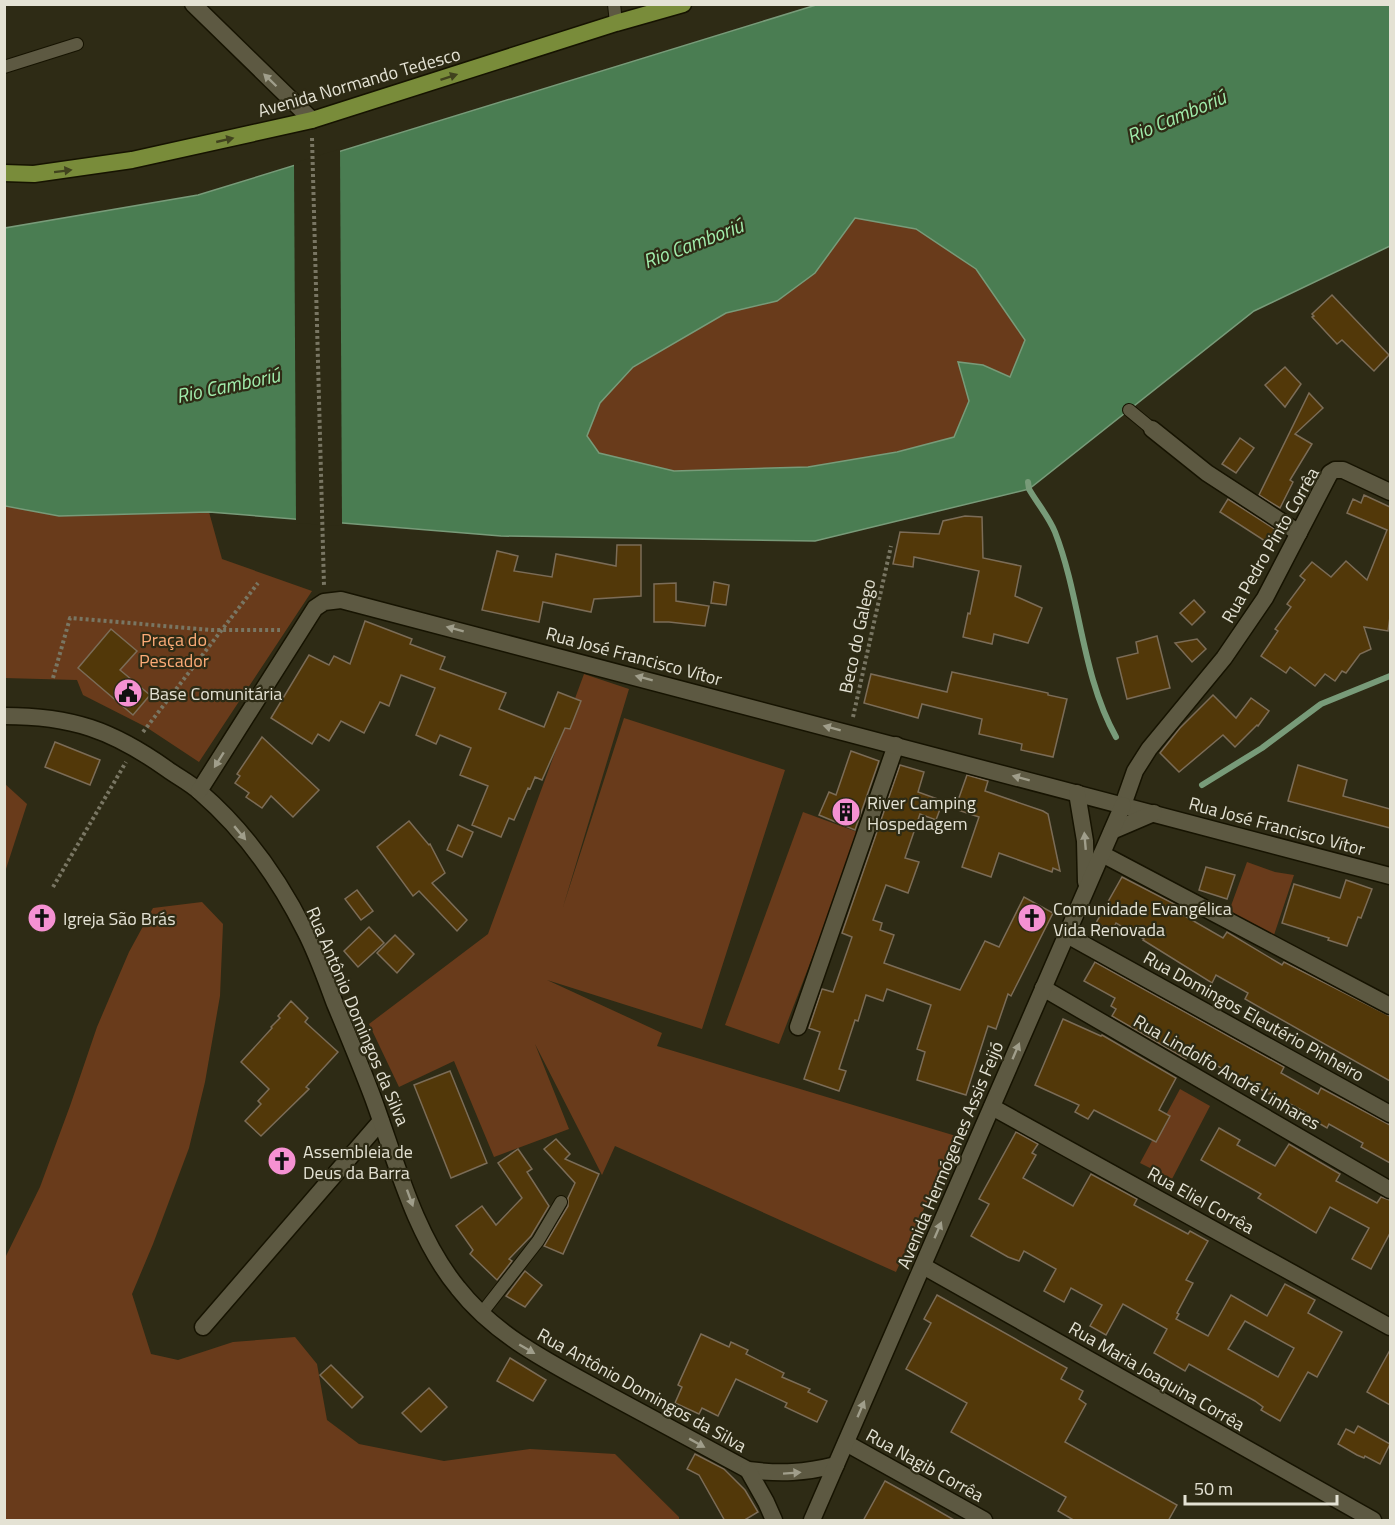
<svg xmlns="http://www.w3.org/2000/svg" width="1395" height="1525" font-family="'Titillium Web',sans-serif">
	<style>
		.green { fill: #693b1b }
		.water { fill: #4a7d52; stroke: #789b79; stroke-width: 1.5; fill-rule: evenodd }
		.pier { fill: #2e2b15 }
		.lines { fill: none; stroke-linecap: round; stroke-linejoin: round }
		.stream { stroke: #789b79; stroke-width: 6 }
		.building { fill: #523809; stroke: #7b6c57; stroke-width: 1.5; fill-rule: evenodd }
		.service-casing { stroke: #161301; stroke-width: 14 }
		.minor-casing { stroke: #161301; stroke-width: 19 }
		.secondary-casing { stroke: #161301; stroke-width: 19 }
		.primary-casing { stroke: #161301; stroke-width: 19 }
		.path { stroke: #797663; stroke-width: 4; stroke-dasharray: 3 3; stroke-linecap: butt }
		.service { stroke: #5d5942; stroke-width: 12 }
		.minor { stroke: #5d5942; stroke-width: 16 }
		.secondary { stroke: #5d5942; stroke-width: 16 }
		.primary { stroke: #798c3a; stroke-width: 16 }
		.oneway { fill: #41431e }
		.oneway2 { fill: #a09e8b }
		.labels { text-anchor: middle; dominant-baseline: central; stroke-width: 4.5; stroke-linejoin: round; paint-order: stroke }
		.street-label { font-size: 18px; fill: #e4e2d4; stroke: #2e2b15 }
		.park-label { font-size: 18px; fill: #fcab77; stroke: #2e2b15 }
		.poi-label { font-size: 18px; fill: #e4e2d4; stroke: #2e2b15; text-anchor: start }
		.water-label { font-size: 20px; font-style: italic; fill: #a0ecab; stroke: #2e2b15 }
	</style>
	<rect width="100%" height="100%" fill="#2e2b15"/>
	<g class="green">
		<path d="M855 218 916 229 977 269 1025 340 1011 377 983 365 954 437 897 452 808 467 674 471 599 453 587 436 600 403 633 367 726 313 777 301 815 273Z"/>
		<path d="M5 506 59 516 209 512 222 559 312 591 199 762 146 727 83 695 77 680 4 678Z"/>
		<path d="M584 674 629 689 563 907 624 718 785 770 702 1029 547 980 662 1033 657 1046 956 1136 896 1272 615 1146 602 1175 535 1044 569 1129 494 1157 454 1061 399 1087 369 1024 488 934Z"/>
		<path d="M5 784 27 804 5 872Z"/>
		<path d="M803 812 860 833 779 1044 725 1025Z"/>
		<path d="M1247 862 1275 872 1294 875 1274 935 1228 914Z"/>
		<path d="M202 902 223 924 220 996 205 1082 189 1148 153 1244 132 1294 151 1354 178 1360 233 1342 295 1337 317 1364 327 1420 359 1444 444 1461 530 1449 615 1454 679 1517V1520H5V1258L40 1187 70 1106 97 1027 129 952 153 908Z"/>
		<path d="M1180 1089 1210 1106 1172 1179 1140 1163Z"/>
	</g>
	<path class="water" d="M816 5H1390V246L1254 311 1029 489 815 541 501 536 209 512 59 516 5 506V228L198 195ZM855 218 916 229 976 269 1025 340 1010 377 983 365 958 362 969 401 954 437 897 452 808 467 674 471 599 453 587 436 600 403 633 367 726 313 777 301 815 273Z"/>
	<path class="pier" d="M340 149 342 526 296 523 294 163Z"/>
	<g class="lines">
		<g class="stream">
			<path d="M1028 482 1029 489C1037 503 1049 517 1055 532 1081 599 1081 674 1116 737"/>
			<path d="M1202 785 1262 748 1321 704 1390 676"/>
		</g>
	</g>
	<g class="building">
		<path d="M1332 295 1389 355 1374 371 1342 340 1337 344 1312 317 1314 316 1312 314Z"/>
		<path d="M1285 367 1301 384 1285 407 1265 385Z"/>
		<path d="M1309 393 1323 408 1295 434 1312 444 1290 480 1293 482 1280 508 1259 495Z"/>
		<path d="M1240 438 1254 448 1236 473 1222 464Z"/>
		<path d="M1364 495 1390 507V617L1388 631 1364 627 1371 649 1360 654 1346 673 1342 671 1335 681 1325 674 1315 686 1290 667 1286 673 1261 656 1278 631 1275 629 1291 607 1287 604 1305 580 1300 576 1312 562 1331 577 1346 561 1367 580 1387 530 1347 513 1353 499 1361 503Z"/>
		<path d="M1228 499 1276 530 1268 543 1220 512Z"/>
		<path d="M965 516 982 517 983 558 1021 566 1015 596 1042 608 1028 643 994 634 992 644 963 637 968 613 970 614 979 571 914 557 913 567 893 564 900 532 939 534 943 521Z"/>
		<path d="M617 545H641V596L594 599 591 612 543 602 539 622 482 610 497 551 518 556 514 571 552 577 556 554 616 566Z"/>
		<path d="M714 582 729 585 726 605 711 603Z"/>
		<path d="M676 583V601L709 606 705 626 669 622H654V584Z"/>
		<path d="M1194 600 1205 612 1192 625 1180 613Z"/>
		<path d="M365 621 412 639 410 644 445 657 440 669 506 693 499 709 544 727 558 692 581 701 570 729 565 728 542 780 535 777 530 789 528 788 514 820 509 818 501 837 472 825 488 786 460 775 471 748 440 735 436 744 416 735 435 688 401 675 389 706 380 702 364 733 341 721 329 741 318 734 312 744 271 718 309 655 329 665 334 656 350 664Z"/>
		<path d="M111 629 137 651 120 670 150 695 133 715 78 668Z"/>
		<path d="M1157 636 1170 688 1127 699 1117 658 1138 653 1136 642Z"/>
		<path d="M1197 639 1206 649 1192 662 1175 643Z"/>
		<path d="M952 672 1048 693V695L1067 699 1053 757 1021 750 1022 744 979 734 982 719 922 704 918 718 864 703 871 674 947 692Z"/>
		<path d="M1213 695 1236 718 1251 698 1269 711 1258 726 1257 725 1235 747 1223 735 1179 772 1160 753 1180 728Z"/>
		<path d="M262 737 319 790 293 817 271 796 262 808 246 797 249 793 235 783 240 776 237 774Z"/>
		<path d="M55 742 100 760 90 785 45 767Z"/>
		<path d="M851 751 879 761 855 830 819 815 829 792 836 795Z"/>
		<path d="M900 765 924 772 918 792 943 801 936 820 920 814 905 858 919 862 908 893 886 885 873 920 882 923 880 930 894 935 884 963 960 990 985 941 999 947 1024 897 1053 913 1011 996 1008 994 996 1029 988 1026 966 1095 917 1080 925 1052 917 1049 931 1005 887 989 883 1001 866 995 858 1021 855 1020 839 1069 846 1071 839 1091 804 1079 820 1032 809 1028 822 989 833 992 852 937 842 933Z"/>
		<path d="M1298 765 1347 780 1343 796 1390 809V828L1288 801Z"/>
		<path d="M967 775 988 781 985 791 1043 811 1048 814 1060 871 1053 868 1052 872 999 853 991 877 962 867 979 817 955 809Z"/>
		<path d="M409 821 429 845 430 844 445 873 432 883 467 920 457 931 419 891 413 896 377 847Z"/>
		<path d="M458 825 473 832 462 857 447 850Z"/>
		<path d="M1206 867 1235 875 1227 899 1199 890Z"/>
		<path d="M1122 877 1186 910 1183 915 1223 938 1227 932 1282 965 1284 962 1390 1016V1081L1245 999 1248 993 1216 975 1212 983 1143 940 1144 939 1116 923 1112 931 1096 923Z"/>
		<path d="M1346 880 1372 889 1361 918 1358 917 1347 946 1328 940 1329 938 1282 923 1294 884 1340 898Z"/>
		<path d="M357 890 373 911 361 920 345 899Z"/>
		<path d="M369 927 384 943 358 967 344 951Z"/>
		<path d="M395 935 414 954 397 973 377 953Z"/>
		<path d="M1095 962 1284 1067 1281 1073 1318 1094 1321 1088 1390 1125V1163L1361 1147 1363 1143 1329 1124 1327 1128 1303 1114 1305 1112 1270 1093 1269 1094 1190 1051 1186 1059 1112 1016 1116 1009 1111 1006 1115 998 1084 981Z"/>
		<path d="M291 1001 308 1018 305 1022 338 1052 306 1087 309 1089 261 1136 245 1121 261 1104 258 1101 269 1089 241 1062 272 1028 271 1027 280 1018 278 1016Z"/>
		<path d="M1063 1019 1101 1036 1102 1035 1176 1078 1159 1110 1170 1116 1156 1142 1094 1110 1088 1119 1075 1112 1079 1105 1035 1085Z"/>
		<path d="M450 1071 487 1163 451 1178 414 1085Z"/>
		<path d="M1219 1128 1240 1140 1237 1145 1275 1166 1289 1144 1340 1174 1336 1181 1377 1203 1381 1197 1390 1200V1233L1371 1269 1352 1259 1369 1228 1330 1207 1316 1233 1258 1198 1261 1194 1201 1160Z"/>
		<path d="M1016 1132 1038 1144 1032 1153 1036 1155 1023 1178 1073 1206 1091 1174 1137 1199 1134 1205 1188 1234 1190 1231 1208 1241 1186 1280 1193 1283 1177 1313 1179 1314 1176 1319 1208 1336 1231 1295 1267 1316 1285 1284 1315 1300 1308 1313 1342 1332 1317 1377 1308 1372 1280 1421 1261 1410 1263 1407 1255 1401 1189 1364 1185 1371 1154 1353 1167 1329 1123 1304 1106 1335 1090 1326 1102 1305 1071 1288 1064 1302 1044 1291 1056 1269 1024 1251 1019 1261 1008 1257 971 1236 989 1204 979 1199ZM1245 1321 1294 1348 1278 1377 1228 1349Z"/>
		<path d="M556 1139 570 1154 565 1159 599 1174 563 1254 544 1246 568 1206V1198L575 1183 544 1149Z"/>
		<path d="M518 1149 532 1169 527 1172 549 1206 531 1236 509 1259 512 1261 497 1280 470 1254 473 1250 456 1226 482 1206 496 1225 522 1198 498 1163Z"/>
		<path d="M525 1271 542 1285 525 1307 506 1296Z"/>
		<path d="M937 1295 1067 1368 1061 1379 1083 1391 1079 1399 1086 1404 1065 1442 1177 1505 1168 1521H1075L1058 1511 1066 1497 951 1432 967 1403 906 1369 931 1323 924 1319Z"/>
		<path d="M701 1334 729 1347 731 1342 748 1350 746 1354 784 1373 782 1377 810 1389 808 1392 827 1401 817 1422 785 1407 787 1403 736 1379 718 1416 702 1408 699 1414 675 1403 682 1387 678 1385Z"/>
		<path d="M1390 1350V1405L1367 1392Z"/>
		<path d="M510 1358 546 1380 533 1401 497 1381Z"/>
		<path d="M331 1365 363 1397 352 1408 320 1375Z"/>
		<path d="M429 1388 447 1407 421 1432 402 1413Z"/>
		<path d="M1358 1426 1390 1444 1380 1464 1365 1456 1364 1458 1357 1455 1338 1444 1346 1429 1354 1433Z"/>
		<path d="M695 1454 724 1469 745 1490 758 1512 743 1521H725L699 1475 687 1469Z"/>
		<path d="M885 1481 921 1501 956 1521H863Z"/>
	</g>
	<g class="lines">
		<g class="service-casing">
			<g id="service">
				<path d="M614 4 616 23"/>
				<path d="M4 67 77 44"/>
				<path d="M1129 410 1152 429"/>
				<path d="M481 1314 538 1241 561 1202"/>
			</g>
		</g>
		<g class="minor-casing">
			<g id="minor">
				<path d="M193 4 312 120"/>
				<path d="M1152 429 1207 473 1299 533"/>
				<path d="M1123 805 1135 771 1149 749 1224 658 1265 598 1330 473 1335 470H1343L1390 492"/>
				<path d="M1102 854 1390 1006"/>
				<path d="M1067 935 1390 1114"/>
				<path d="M1043 988 1390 1190"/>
				<path d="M798 1027 896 745"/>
				<path d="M992 1107 1390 1327"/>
				<path d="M923 1266 1373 1520"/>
				<path d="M203 1327 381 1121"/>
				<path d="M846 1443 984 1520"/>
			</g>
		</g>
		<g class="secondary-casing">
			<g id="secondary">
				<path d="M4 716C72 716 112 730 167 769 178 777 190 783 200 792 244 830 279 879 305 931 317 954 326 980 335 1004 348 1035 361 1066 373 1098 396 1161 415 1236 458 1288 497 1338 555 1365 609 1395 655 1420 702 1445 748 1470 781 1474 804 1473 836 1465"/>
				<path d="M199 791 315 608 324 602 341 600 1390 876"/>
				<path d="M1077 793 1085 841 1086 882"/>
				<path d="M1112 831 1154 813"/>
				<path d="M748 1470 766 1502 774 1520"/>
				<path d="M812 1520 1123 805"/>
			</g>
		</g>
		<g class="primary-casing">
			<path id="primary" d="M4 173 34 174 132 160 312 120 616 23 683 4"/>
		</g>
		<g class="path">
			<path d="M312 138 324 586"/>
			<path d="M53 678 70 618 212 630H280"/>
			<path d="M853 717 891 546"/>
			<path d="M143 732 258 583"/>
			<path d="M53 887 126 762"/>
		</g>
		<use href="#service" class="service"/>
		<use href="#minor" class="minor"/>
		<use href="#secondary" class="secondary"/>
		<use href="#primary" class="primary"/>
	</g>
	<defs><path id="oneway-solid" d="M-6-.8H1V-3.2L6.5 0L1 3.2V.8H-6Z" transform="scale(1.5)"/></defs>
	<g class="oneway">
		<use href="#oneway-solid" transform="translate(449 77) rotate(-18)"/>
		<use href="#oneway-solid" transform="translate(225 140) rotate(-13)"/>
		<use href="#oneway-solid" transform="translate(63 171) rotate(-7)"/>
	</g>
	<g class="oneway2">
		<use href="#oneway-solid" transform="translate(270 80) rotate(-136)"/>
		<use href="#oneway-solid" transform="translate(455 629) rotate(-165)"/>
		<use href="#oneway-solid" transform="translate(644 678) rotate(-165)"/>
		<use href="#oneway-solid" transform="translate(832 728) rotate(-165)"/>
		<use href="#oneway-solid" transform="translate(219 760) rotate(122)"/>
		<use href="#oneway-solid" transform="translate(1021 778) rotate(-165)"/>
		<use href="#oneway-solid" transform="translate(240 833) rotate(50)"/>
		<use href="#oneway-solid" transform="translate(1085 841) rotate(-95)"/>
		<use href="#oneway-solid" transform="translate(1016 1051) rotate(-67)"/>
		<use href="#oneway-solid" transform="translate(410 1198) rotate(70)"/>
		<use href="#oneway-solid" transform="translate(938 1230) rotate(-67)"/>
		<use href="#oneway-solid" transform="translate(527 1349) rotate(30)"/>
		<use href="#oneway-solid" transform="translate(861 1409) rotate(-67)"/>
		<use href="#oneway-solid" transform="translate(697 1443) rotate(29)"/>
		<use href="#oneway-solid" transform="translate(792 1473) rotate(-4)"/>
	</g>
	<defs>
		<g id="civic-disc" transform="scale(1.5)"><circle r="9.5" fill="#f591d2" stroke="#2e2b15"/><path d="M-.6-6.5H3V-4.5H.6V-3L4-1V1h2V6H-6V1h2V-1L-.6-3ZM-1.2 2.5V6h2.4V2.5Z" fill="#111"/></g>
		<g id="building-disc" transform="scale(1.5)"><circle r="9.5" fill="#f591d2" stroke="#2e2b15"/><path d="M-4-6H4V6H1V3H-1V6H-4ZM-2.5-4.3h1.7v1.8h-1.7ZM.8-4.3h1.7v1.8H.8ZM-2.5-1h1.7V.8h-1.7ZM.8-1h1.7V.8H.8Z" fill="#111"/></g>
		<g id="church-disc" transform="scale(1.5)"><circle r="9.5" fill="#f591d2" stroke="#2e2b15"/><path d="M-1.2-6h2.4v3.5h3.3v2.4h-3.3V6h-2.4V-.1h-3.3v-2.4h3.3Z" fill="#111"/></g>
	</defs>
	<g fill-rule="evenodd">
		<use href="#civic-disc" x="128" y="693"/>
		<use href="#building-disc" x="846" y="812"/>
		<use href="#church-disc" x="42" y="918"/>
		<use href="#church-disc" x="1032" y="918"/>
		<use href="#church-disc" x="282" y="1161"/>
	</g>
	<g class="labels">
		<g class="street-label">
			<text transform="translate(359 82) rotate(-16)">Avenida Normando Tedesco</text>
			<text transform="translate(1270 545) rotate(-60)">Rua Pedro Pinto Corrêa</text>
			<text transform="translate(857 636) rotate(-78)">Beco do Galego</text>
			<text transform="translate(634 656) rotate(15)">Rua José Francisco Vítor</text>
			<text transform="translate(1277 826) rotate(15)">Rua José Francisco Vítor</text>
			<text transform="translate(358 1016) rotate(67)">Rua Antônio Domingos da Silva</text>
			<text transform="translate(1254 1016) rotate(29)">Rua Domingos Eleutério Pinheiro</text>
			<text transform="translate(1227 1072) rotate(30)">Rua Lindolfo André Linhares</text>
			<text transform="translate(950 1155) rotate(-67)">Avenida Hermógenes Assis Feijó</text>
			<text transform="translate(1201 1200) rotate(29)">Rua Eliel Corrêa</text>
			<text transform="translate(1157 1376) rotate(30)">Rua Maria Joaquina Corrêa</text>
			<text transform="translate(642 1390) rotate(29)">Rua Antônio Domingos da Silva</text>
			<text transform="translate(925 1465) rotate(29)">Rua Nagib Corrêa</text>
		</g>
		<g class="park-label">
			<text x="174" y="639">Praça do<tspan x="174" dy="21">Pescador</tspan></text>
		</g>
		<g class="poi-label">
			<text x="149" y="693">Base Comunitária</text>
			<text x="867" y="802">River Camping<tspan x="867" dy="21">Hospedagem</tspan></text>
			<text x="1053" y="908">Comunidade Evangélica<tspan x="1053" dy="21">Vida Renovada</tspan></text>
			<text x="63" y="918">Igreja São Brás</text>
			<text x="303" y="1151">Assembleia de<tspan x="303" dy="21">Deus da Barra</tspan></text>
		</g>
		<g class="water-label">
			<text transform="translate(1176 116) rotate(-23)">Rio Camboriú</text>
			<text transform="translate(693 243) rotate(-21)">Rio Camboriú</text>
			<text transform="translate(228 385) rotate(-12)">Rio Camboriú</text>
		</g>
	</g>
	<rect width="1395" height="1525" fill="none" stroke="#e4e2d4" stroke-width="12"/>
	<path d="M1185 1495v9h152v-9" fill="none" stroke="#e4e2d4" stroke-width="3"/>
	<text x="1194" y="1495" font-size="18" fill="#e4e2d4" stroke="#2e2b15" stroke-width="4.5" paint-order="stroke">50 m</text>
</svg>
